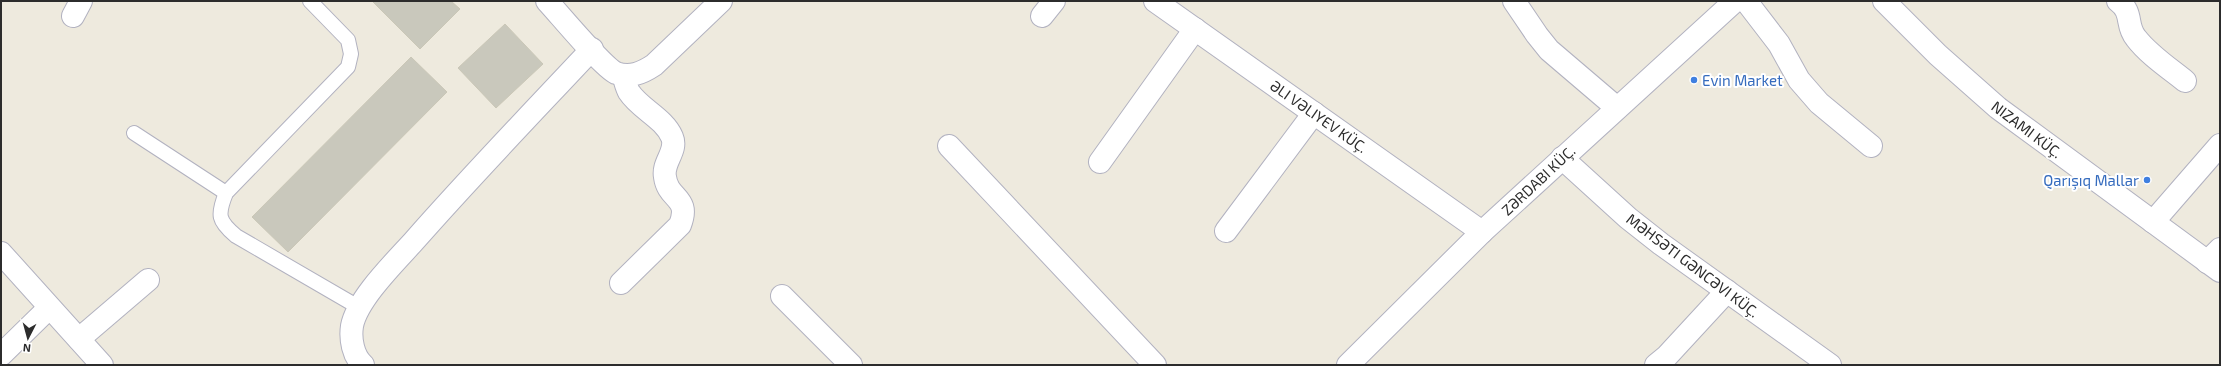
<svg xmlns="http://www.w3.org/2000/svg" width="2221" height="366" font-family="'Exo 2',sans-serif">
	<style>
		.building { fill: #c9c8bc; stroke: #cac7b7 }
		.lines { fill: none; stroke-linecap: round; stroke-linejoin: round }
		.service-casing { stroke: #b2b2c0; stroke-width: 16 }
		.minor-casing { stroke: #b2b2c0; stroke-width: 24 }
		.tertiary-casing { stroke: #b2b2c0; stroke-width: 24 }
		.service { stroke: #fff; stroke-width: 14 }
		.minor { stroke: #fff; stroke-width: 22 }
		.tertiary { stroke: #fff; stroke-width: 22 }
		.shop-dot { fill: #3f7fe0; stroke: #fff; stroke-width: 1.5 }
		.labels { text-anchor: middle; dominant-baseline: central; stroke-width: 4; stroke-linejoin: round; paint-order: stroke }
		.shop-label { font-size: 15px; fill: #366cbe; stroke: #fff; text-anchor: start }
		.street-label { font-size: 15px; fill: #2c2c2c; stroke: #fff }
	</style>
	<rect width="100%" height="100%" fill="#eeeade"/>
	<g class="building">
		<path d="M372 1H451L460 9 420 49Z"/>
		<path d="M505 24 543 64 496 108 458 68Z"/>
		<path d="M411 57 447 92 288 252 252 217Z"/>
	</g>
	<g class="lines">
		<g class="service-casing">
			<g id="service">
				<path d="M310 1 348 40 351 54 348 67 226 193C217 215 218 221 236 236L360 308"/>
				<path d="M134 133 226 193"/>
			</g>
		</g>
		<g class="minor-casing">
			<g id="minor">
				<path d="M547 1C560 15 603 67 616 73 630 78 642 73 654 65L721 1"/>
				<path d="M1155 1 1482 232"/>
				<path d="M1514 1 1537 35 1549 50 1617 108"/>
				<path d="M1746 1 1779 44 1799 80 1819 103 1871 146"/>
				<path d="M2118 1C2134 13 2125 25 2136 38 2149 55 2169 68 2185 81"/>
				<path d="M73 16 81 1"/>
				<path d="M1042 16 1054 1"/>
				<path d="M949 146 1155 365"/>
				<path d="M1562 158 1628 218 1661 244 1830 365"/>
				<path d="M1100 162 1195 29"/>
				<path d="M2153 222 2220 145"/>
				<path d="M1226 231 1314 113"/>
				<path d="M1 253 102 365"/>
				<path d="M2207 262 2220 249"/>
				<path d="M621 283 680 225C691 197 668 200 665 177 662 162 678 151 672 137 664 118 640 109 629 92 626 87 625 80 623 75"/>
				<path d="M782 296 851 365"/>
				<path d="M79 339 148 280"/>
				<path d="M1 355 49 308"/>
				<path d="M363 365C353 356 350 339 352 326 357 299 396 261 414 241 472 175 532 113 592 49"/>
				<path d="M1348 365 1482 232 1735 1"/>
				<path d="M1656 365 1667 356 1727 291"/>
			</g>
		</g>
		<g class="tertiary-casing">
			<path id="tertiary" d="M1884 1 1938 55 1998 108 2220 271"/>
		</g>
		<use href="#service" class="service"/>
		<use href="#minor" class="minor"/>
		<use href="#tertiary" class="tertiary"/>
	</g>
	<g class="shop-dot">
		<circle cx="1694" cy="80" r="4"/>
		<circle cx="2147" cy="180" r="4"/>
	</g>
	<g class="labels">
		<g class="shop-label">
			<text x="1702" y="80">Evin Market</text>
			<text x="2139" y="180" text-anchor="end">Qarışıq Mallar</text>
		</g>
		<g class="street-label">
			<text transform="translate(1319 116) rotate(35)">ƏLI VƏLIYEV KÜÇ.</text>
			<text transform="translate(2027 129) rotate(37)">NIZAMI KÜÇ.</text>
			<text transform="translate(1538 180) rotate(-43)">ZƏRDABI KÜÇ.</text>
			<text transform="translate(1693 265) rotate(37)">MƏHSƏTI GƏNCƏVI KÜÇ.</text>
		</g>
	</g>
	<rect width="2221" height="366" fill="none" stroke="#2c2c2c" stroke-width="4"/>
	<g transform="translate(28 338) rotate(186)" stroke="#ffffff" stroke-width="3" paint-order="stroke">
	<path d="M0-3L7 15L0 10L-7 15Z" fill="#2c2c2c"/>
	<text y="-6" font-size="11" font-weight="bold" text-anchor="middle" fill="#2c2c2c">N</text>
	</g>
</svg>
